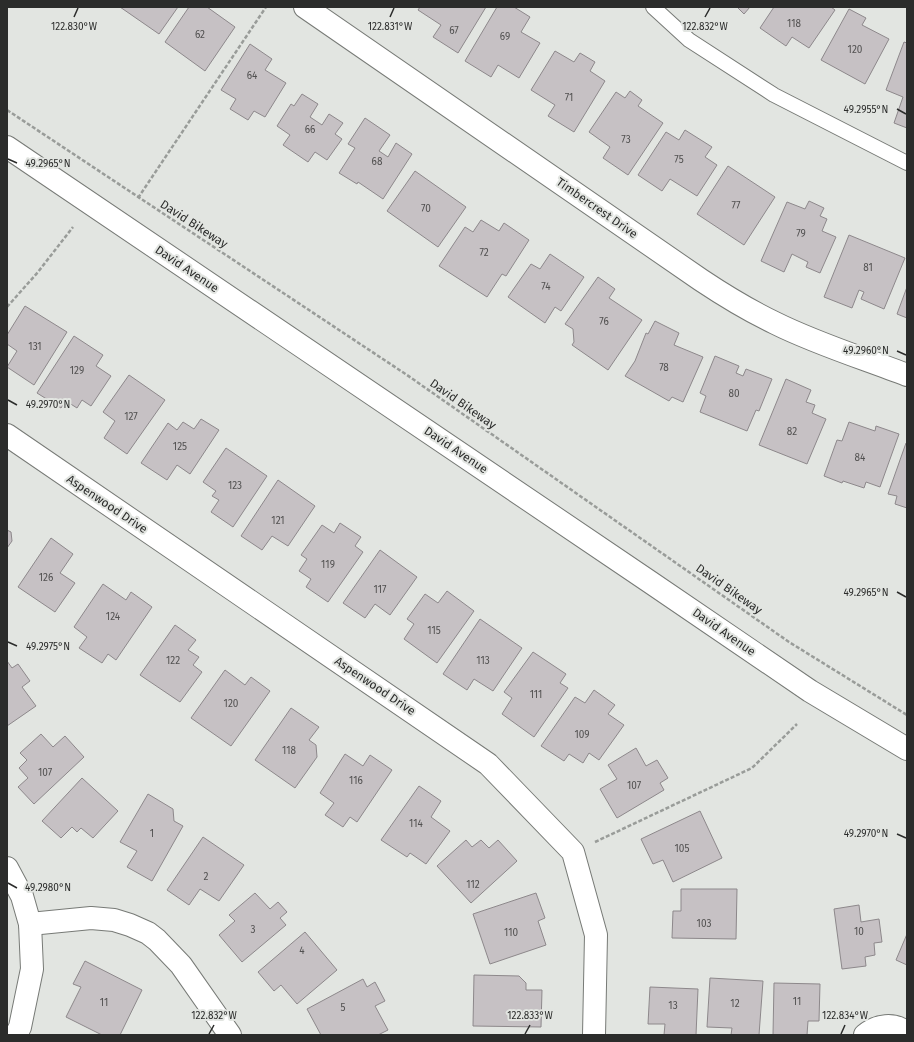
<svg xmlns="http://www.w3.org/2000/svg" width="914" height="1042" font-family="'Fira Sans',sans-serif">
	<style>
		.building { fill: #c6c1c4; stroke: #8d888b }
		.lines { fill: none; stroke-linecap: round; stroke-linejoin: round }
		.service-casing { stroke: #777a76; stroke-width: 16 }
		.minor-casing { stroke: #777a76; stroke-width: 24 }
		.secondary-casing { stroke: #777a76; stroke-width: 24 }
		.path { stroke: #999c99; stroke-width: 2.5; stroke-dasharray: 4 2; stroke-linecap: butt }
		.service { stroke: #fff; stroke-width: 14 }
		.minor { stroke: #fff; stroke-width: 22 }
		.secondary { stroke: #fff; stroke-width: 22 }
		.ticks { fill: none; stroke: #2b2c2b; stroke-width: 1.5 }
		.labels { text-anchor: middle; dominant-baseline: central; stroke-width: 4; stroke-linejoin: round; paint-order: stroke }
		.number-label { font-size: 10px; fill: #525151 }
		.street-label { font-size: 12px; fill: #2b2c2b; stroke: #e2e5e1 }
		.ticks-label { font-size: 10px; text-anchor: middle; fill: #2b2c2b; stroke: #e2e5e1; stroke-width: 4; stroke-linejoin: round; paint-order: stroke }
	</style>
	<rect width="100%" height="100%" fill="#e2e5e1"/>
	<g class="building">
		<path d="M120 7H178L159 34Z"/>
		<path d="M189 7H207L235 27 205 71 165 42Z"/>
		<path d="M420 7H486L458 53 433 37 441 25 418 10Z"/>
		<path d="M497 7H514L530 17 521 32 540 43 519 78 498 65 491 77 465 61Z"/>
		<path d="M737 7H750L744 14Z"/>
		<path d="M774 7H831L835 10 809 48 792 37 786 46 760 28Z"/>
		<path d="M849 9 866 18 862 25 889 39 865 84 821 60Z"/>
		<path d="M904 42 907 43V128L894 123 903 97 886 90Z"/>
		<path d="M250 44 272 59 265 70 286 83 265 117 254 111 248 120 230 109 236 99 221 90Z"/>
		<path d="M555 51 574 62 580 53 595 62 590 71 605 81 574 132 548 116 555 105 531 90Z"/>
		<path d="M630 91 642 100 638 106 663 123 628 175 603 158 610 147 589 132 616 92 625 98Z"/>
		<path d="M302 94 318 104 310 117 322 125 329 114 343 123 335 134 342 139 327 160 315 152 308 162 283 145 290 135 277 126 291 104 294 106Z"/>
		<path d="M365 118 390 135 379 151 388 157 396 143 412 154 383 199 358 182 357 184 339 173 355 148 348 144Z"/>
		<path d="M685 130 712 147 705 157 717 165 697 196 670 179 662 191 638 175 666 132 679 140Z"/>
		<path d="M728 166 775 197 744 245 697 214Z"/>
		<path d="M415 171 466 207 438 247 387 211Z"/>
		<path d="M809 201 824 208 820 216 827 219 822 231 836 237 820 273 806 267 808 262 792 254 784 272 761 261 787 202 805 209Z"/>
		<path d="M481 220 499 231 504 223 529 240 506 276 502 274 487 297 439 266 465 227 473 232Z"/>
		<path d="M849 235 905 258 884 309 861 299 864 292 859 290 852 308 824 297Z"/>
		<path d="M550 254 584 277 561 311 555 307 545 323 508 297 531 264 540 269Z"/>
		<path d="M598 277 615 289 609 298 642 320 608 370 572 345 574 342 573 329 565 324Z"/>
		<path d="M907 287V318L897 314Z"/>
		<path d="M25 306 67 332 34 385 7 367 17 351 7 344V335Z"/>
		<path d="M655 321 679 333 674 345 703 357 683 402 672 397 669 401 625 376 635 361 646 333 648 334Z"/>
		<path d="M74 336 103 355 96 366 111 376 91 406 82 400 77 408 66 401 61 408 37 393Z"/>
		<path d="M715 356 739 366 736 373 743 376 746 369 772 379 759 411 756 410 747 431 700 412 706 396 700 393Z"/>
		<path d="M129 375 165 400 127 454 104 438 115 421 103 412Z"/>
		<path d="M786 379 811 390 806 402 815 405 812 413 826 419 807 464 759 445Z"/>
		<path d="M201 419 219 430 190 474 177 465 167 480 141 463 168 423 177 430 183 422 194 429Z"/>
		<path d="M849 422 875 431 876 426 899 434 880 487 866 482 864 488 843 481 842 483 824 476 837 440 842 441Z"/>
		<path d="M906 443H907V508L895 504 897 496 888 494Z"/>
		<path d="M226 448 267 476 233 527 211 512 219 500 212 496 216 491 203 482Z"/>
		<path d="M278 480 315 506 288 546 272 536 262 550 241 536Z"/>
		<path d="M340 523 361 537 355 546 363 552 328 602 306 587 311 579 299 571 307 559 301 555 322 525 334 533Z"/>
		<path d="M7 530 11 532 12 541 7 548Z"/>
		<path d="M51 538 73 554 60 573 75 583 55 612 18 587Z"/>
		<path d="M380 550 417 577 390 615 375 604 365 618 343 603Z"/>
		<path d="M103 584 126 600 131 592 152 607 116 660 108 654 102 663 79 648 87 637 74 627Z"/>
		<path d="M447 591 474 611 437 663 404 639 414 624 407 619 425 594 438 603Z"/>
		<path d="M480 619 522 648 493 691 474 679 467 690 443 674Z"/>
		<path d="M175 625 196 640 188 650 199 657 193 665 202 672 180 702 140 675Z"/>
		<path d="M533 652 566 674 560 683 568 688 534 737 502 714 512 698 504 692Z"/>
		<path d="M7 661 12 668 18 664 30 681 22 687 36 706 7 726Z"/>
		<path d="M225 670 245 685 251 677 270 691 231 746 191 718Z"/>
		<path d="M594 690 615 705 608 714 624 725 599 760 589 753 583 763 569 754 564 761 541 746 575 697 585 703Z"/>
		<path d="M291 708 319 727 309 740 316 745 317 757 295 788 255 760Z"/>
		<path d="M41 734 53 747 65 736 84 757 34 804 18 787 28 778 19 768 27 760 20 753Z"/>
		<path d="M636 748 646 766 657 760 668 778 660 783 664 790 617 818 600 789 617 779 608 765Z"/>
		<path d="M345 754 363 766 370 755 392 770 357 822 350 817 343 827 325 815 334 803 320 793Z"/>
		<path d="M82 778 118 811 93 838 81 828 77 832 72 827 61 838 42 821Z"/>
		<path d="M419 786 441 801 431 817 450 831 426 864 410 853 407 857 381 840Z"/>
		<path d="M148 794 173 809 174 821 183 826 152 881 127 867 137 851 120 842Z"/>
		<path d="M700 811 722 858 673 882 663 860 653 864 641 839Z"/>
		<path d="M203 837 244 865 219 901 200 889 189 905 167 890Z"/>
		<path d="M466 840 472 847 481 840 489 848 498 840 517 861 471 903 437 866Z"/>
		<path d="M681 889H737L736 939 672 938 673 911H681Z"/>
		<path d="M255 893 270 909 278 902 287 912 280 918 286 925 242 962 219 935 235 921 229 915Z"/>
		<path d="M536 893 545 918 538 921 546 945 490 964 473 914Z"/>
		<path d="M859 905 861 922 879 919 882 942 874 943 875 955 865 957 866 966 842 969 834 909Z"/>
		<path d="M305 932 337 970 297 1004 281 985 274 991 258 972Z"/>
		<path d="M907 934V965L896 960Z"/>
		<path d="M85 961 142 990 120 1035H102L66 1017 81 987 73 984Z"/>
		<path d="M474 975 519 976 526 983V990H542L541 1027 473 1026Z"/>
		<path d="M710 978 763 981 759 1035H731L732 1028 707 1027Z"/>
		<path d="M363 979 367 987 375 982 385 1001 375 1006 388 1030 378 1035H321L307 1009Z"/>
		<path d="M774 983 820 984 819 1021H808L807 1035H773Z"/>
		<path d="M650 987 698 989 696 1035H664L665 1024H648Z"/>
	</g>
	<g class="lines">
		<g class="service-casing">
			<path id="service" d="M653 7 689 40 774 95 907 163"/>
		</g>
		<g class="minor-casing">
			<g id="minor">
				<path d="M305 7 701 280C725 296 750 311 775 323 817 344 863 358 907 375"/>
				<path d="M7 435 488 764 573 852 596 935 594 1035"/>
				<path d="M7 868 22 896 30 924 32 969 20 1027 16 1035"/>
				<path d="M30 924 91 918 114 920 130 925 148 933 157 940 181 965 230 1035"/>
				<path d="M865 1035C877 1025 894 1022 907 1033"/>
			</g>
		</g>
		<g class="secondary-casing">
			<path id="secondary" d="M7 147 650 582 810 691 907 749"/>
		</g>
		<g class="path">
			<path d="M7 110 407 375 789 642 907 715"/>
			<path d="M138 198 266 7"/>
			<path d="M7 307 38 272 73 227"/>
			<path d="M595 842 752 768 797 724"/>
		</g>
		<use href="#service" class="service"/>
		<use href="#minor" class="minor"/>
		<use href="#secondary" class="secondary"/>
	</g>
	<path class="ticks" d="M74 17 78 8M390 17 394 8M705 17 710 8M897 109 906 114M8 159 17 163M897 351 906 355M8 400 17 405M897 592 906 597M8 642 17 646M897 834 906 838M8 883 17 888M209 1034 214 1025M525 1034 530 1025M841 1034 845 1025"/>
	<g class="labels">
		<g class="number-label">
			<text x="794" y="24">118</text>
			<text x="454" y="31">67</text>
			<text x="200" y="35">62</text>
			<text x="505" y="37">69</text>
			<text x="855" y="50">120</text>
			<text x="252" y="76">64</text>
			<text x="569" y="98">71</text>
			<text x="310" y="130">66</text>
			<text x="626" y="140">73</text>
			<text x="679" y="160">75</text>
			<text x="377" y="162">68</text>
			<text x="736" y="206">77</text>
			<text x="426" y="209">70</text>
			<text x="801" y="234">79</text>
			<text x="484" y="253">72</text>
			<text x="868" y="268">81</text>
			<text x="546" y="287">74</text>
			<text x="604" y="322">76</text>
			<text x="35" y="347">131</text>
			<text x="664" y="368">78</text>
			<text x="77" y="371">129</text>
			<text x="734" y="394">80</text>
			<text x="131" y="417">127</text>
			<text x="792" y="432">82</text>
			<text x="180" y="447">125</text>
			<text x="860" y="458">84</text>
			<text x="235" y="486">123</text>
			<text x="278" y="521">121</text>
			<text x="328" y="565">119</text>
			<text x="46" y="578">126</text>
			<text x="380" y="590">117</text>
			<text x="113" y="617">124</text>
			<text x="434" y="631">115</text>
			<text x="173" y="661">122</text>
			<text x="483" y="661">113</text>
			<text x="536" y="695">111</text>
			<text x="231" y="704">120</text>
			<text x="582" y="735">109</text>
			<text x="289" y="751">118</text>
			<text x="45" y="773">107</text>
			<text x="356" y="781">116</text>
			<text x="634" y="786">107</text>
			<text x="416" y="824">114</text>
			<text x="152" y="834">1</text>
			<text x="682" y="849">105</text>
			<text x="206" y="877">2</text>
			<text x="473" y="885">112</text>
			<text x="704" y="924">103</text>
			<text x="253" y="930">3</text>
			<text x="859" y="932">10</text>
			<text x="511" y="933">110</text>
			<text x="302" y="951">4</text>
			<text x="797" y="1002">11</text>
			<text x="104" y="1003">11</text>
			<text x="735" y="1004">12</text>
			<text x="673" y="1006">13</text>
			<text x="343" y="1008">5</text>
		</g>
		<g class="street-label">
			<text transform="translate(597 208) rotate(35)">Timbercrest Drive</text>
			<text transform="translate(194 224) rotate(33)">David Bikeway</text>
			<text transform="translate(187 269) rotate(34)">David Avenue</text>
			<text transform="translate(463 404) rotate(35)">David Bikeway</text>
			<text transform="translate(456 450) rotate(34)">David Avenue</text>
			<text transform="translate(107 504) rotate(34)">Aspenwood Drive</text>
			<text transform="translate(729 589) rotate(35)">David Bikeway</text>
			<text transform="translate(724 632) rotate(35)">David Avenue</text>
			<text transform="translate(375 686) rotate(34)">Aspenwood Drive</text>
		</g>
	</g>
	<g class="ticks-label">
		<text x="74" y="30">122.830°W</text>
		<text x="390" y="30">122.831°W</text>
		<text x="705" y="30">122.832°W</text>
		<text x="866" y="113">49.2955°N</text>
		<text x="48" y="167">49.2965°N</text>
		<text x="866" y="354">49.2960°N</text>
		<text x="48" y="408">49.2970°N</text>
		<text x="866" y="596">49.2965°N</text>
		<text x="48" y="650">49.2975°N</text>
		<text x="866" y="837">49.2970°N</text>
		<text x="48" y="891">49.2980°N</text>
		<text x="214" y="1019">122.832°W</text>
		<text x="530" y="1019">122.833°W</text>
		<text x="845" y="1019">122.834°W</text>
	</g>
	<rect width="914" height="1042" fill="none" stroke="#2b2c2b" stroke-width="16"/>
</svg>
